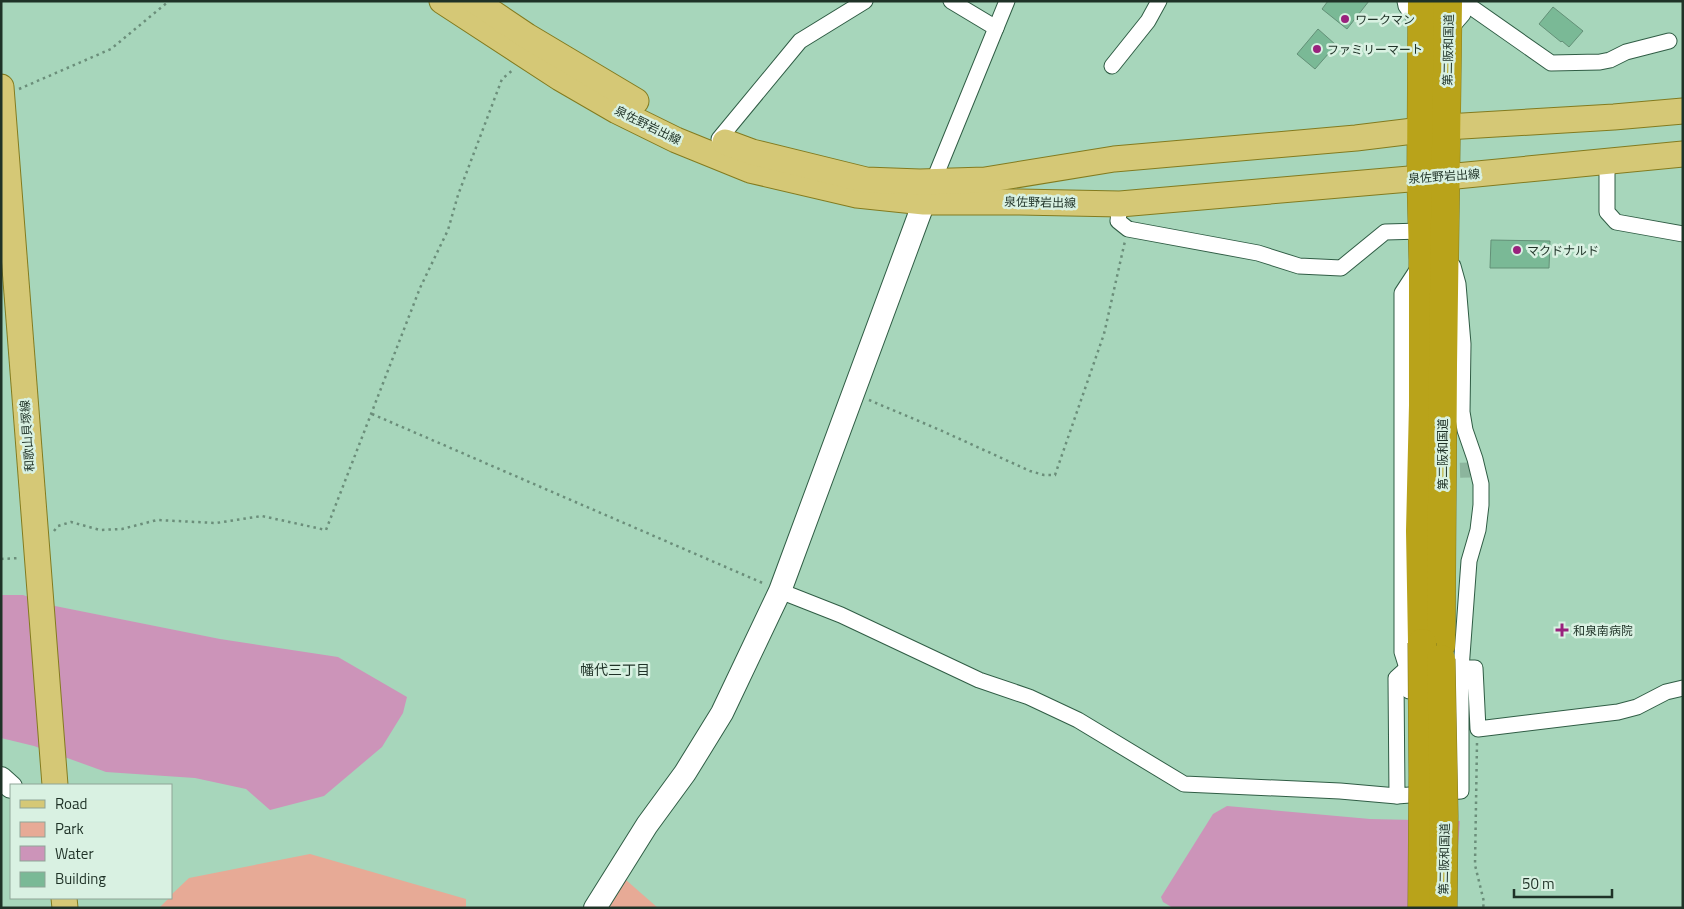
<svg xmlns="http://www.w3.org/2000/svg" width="1684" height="909" font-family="'Titillium Web','Noto Sans JP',sans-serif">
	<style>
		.green { fill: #e7aa96 }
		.water { fill: #cc94b9 }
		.building { fill: #7ab996; stroke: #639077 }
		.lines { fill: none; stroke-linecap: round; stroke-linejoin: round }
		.street-tunnel { stroke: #8cb59d; stroke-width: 15; stroke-dasharray: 15 8; stroke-linecap: butt }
		.street-casing { stroke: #305d45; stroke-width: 17 }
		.secondary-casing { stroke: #305d45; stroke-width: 24 }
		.primary-casing { stroke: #837b1f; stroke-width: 27 }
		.highway-casing { stroke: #837b1f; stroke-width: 29 }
		.path { stroke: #6b8e7a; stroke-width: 2.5; stroke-dasharray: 2.5 4; stroke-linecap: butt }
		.street { stroke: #fff; stroke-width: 15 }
		.secondary { stroke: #fff; stroke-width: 22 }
		.primary { stroke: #d5c876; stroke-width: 25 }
		.highway { stroke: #b9a31a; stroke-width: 28 }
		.highway-bridge-casing { stroke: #837b1f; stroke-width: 29; stroke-linecap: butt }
		.highway-bridge { stroke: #b9a31a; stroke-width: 28 }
		.poi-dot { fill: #99227d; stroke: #d9f1e2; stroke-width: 2 }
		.labels { text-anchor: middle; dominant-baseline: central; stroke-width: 5; stroke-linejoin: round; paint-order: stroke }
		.poi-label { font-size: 12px; fill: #1f3227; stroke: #d9f1e2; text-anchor: start }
		.street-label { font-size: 12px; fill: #1f3227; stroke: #d9f1e2 }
		.neighbourhood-label { font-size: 14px; fill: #1f3227; stroke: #d9f1e2 }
	</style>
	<rect width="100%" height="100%" fill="#a7d6bb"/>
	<g class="green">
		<path d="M310 854 466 899V908H159L169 898H171V895L189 878Z"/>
		<path d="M618 873 658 908H596Z"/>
	</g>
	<g class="water">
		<path d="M1 595H23L55 606 220 639 338 657 407 697 403 713 382 747 324 796 270 810 246 789 195 778 106 772 34 746 1 738Z"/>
		<path d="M1227 806 1370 819 1460 821 1453 908H1173L1163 902 1161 897 1213 814Z"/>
	</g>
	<g class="building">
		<path d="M1328 1H1369L1347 29 1322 9Z"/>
		<path d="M1553 7 1583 31 1569 47 1562 41 1561 42 1539 24Z"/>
		<path d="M1318 29 1336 45 1315 69 1297 54Z"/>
		<path d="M1491 240 1550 241 1549 268H1490Z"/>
	</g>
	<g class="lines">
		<path class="street-tunnel" d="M1437 471 1470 470"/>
		<g class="street-casing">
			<g id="street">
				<path d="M951 1 996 28"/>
				<path d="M1405 1 1406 6 1419 25"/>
				<path d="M1450 29 1463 14 1464 2 1551 63 1600 62 1610 60 1626 52 1669 41"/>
				<path d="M1112 66 1148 21 1159 1"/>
				<path d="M719 139 800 41 865 1"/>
				<path d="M1607 161V212L1616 222 1683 234"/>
				<path d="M931 187 1007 1"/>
				<path d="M1120 204 1118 221 1128 229 1258 253 1299 266 1341 268 1385 232 1422 231"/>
				<path d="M1453 266 1458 284 1463 344 1462 412 1465 430 1475 459 1481 484V505L1478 530 1469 561 1461 669 1459 677"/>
				<path d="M780 591 841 615 979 680 1029 697 1078 720 1184 784 1340 791 1397 796"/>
				<path d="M1461 669V791L1397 796 1396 678 1407 668H1475L1478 729 1618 712 1637 707 1666 692 1683 688"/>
				<path d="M1409 691 1407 668 1402 652V293L1421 264"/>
			</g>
		</g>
		<g class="secondary-casing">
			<g id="secondary">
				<path d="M1 778 11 787"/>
				<path d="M595 908 647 825 685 773 722 713 780 591 924 202"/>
			</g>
		</g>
		<g class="primary-casing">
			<g id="primary">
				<path d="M442 1 560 78 617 111 676 140 750 170 857 195 924 202H1019L1120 204 1421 178 1446 177 1683 154"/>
				<path d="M475 1 527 36 636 101"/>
				<path d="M1 87 55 785"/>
				<path d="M725 142 752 152 866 180 920 182 985 180 1114 159 1356 138 1446 127 1614 117 1683 111"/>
				<path d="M64 898 65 908"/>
			</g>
		</g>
		<g class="highway-casing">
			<g id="highway">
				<path d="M1422 643 1420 531 1423 405V260L1421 178 1422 1"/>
				<path d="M1441 645 1443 366 1448 1"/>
			</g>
		</g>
		<g class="path">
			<path d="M19 89 111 49 169 1"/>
			<path d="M869 400 940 430 1030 471 1044 475H1055L1104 334 1125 241"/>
			<path d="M372 414 765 584"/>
			<path d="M54 531 58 526 71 522 100 530 122 529 157 520 216 523 262 516 326 530 420 288 448 230 458 195 502 79 514 69"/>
			<path d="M1 559 20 558"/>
			<path d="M1477 743 1475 865 1484 902 1483 908"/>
		</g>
		<use href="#street" class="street"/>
		<use href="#secondary" class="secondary"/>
		<use href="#primary" class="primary"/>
		<use href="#highway" class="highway"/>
		<g class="highway-bridge-casing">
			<g id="highway-bridge">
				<path d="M1422 643 1423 775 1422 908"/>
				<path d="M1441 659 1444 816 1443 908"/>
			</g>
		</g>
		<use href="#highway-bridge" class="highway-bridge"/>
	</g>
	<g class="poi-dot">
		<circle cx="1345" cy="19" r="5"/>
		<circle cx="1317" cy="49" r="5"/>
		<circle cx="1517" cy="250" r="5"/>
		<path d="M1559.5 622.5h5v5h5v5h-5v5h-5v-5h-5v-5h5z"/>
	</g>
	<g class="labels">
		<g class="poi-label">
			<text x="1355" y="19">ワークマン</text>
			<text x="1327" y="49">ファミリーマート</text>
			<text x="1527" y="250">マクドナルド</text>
			<text x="1573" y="630">和泉南病院</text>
		</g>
		<g class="street-label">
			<text transform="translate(1448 50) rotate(-89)">第二阪和国道</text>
			<text transform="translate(648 125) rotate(26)">泉佐野岩出線</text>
			<text transform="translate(1444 176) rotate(-4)">泉佐野岩出線</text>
			<text transform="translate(1040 202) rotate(1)">泉佐野岩出線</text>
			<text transform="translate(27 436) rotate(-94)">和歌山貝塚線</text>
			<text transform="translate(1442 454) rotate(-90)">第二阪和国道</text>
			<text transform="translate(1444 859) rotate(-89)">第二阪和国道</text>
		</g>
		<g class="neighbourhood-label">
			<text x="615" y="669">幡代三丁目</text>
		</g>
	</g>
	<rect width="1684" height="909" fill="none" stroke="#1f3227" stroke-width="5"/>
	<rect x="10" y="784" width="162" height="115" fill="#d9f1e2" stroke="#8fa597"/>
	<rect x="20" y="800" width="25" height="8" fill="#d5c876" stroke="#8fa597"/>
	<text x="55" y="809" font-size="15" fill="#1f3227">Road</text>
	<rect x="20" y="822" width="25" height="15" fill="#e7aa96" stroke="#8fa597"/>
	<text x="55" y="834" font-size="15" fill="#1f3227">Park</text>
	<rect x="20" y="846" width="25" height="15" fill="#cc94b9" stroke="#8fa597"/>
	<text x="55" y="859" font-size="15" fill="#1f3227">Water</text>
	<rect x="20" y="872" width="25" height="15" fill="#7ab996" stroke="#8fa597"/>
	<text x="55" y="884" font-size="15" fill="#1f3227">Building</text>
	<path d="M1514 889v8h98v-8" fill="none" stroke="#1f3227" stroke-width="2.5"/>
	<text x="1522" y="889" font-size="15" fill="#1f3227" stroke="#d9f1e2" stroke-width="4" paint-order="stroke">50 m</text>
</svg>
